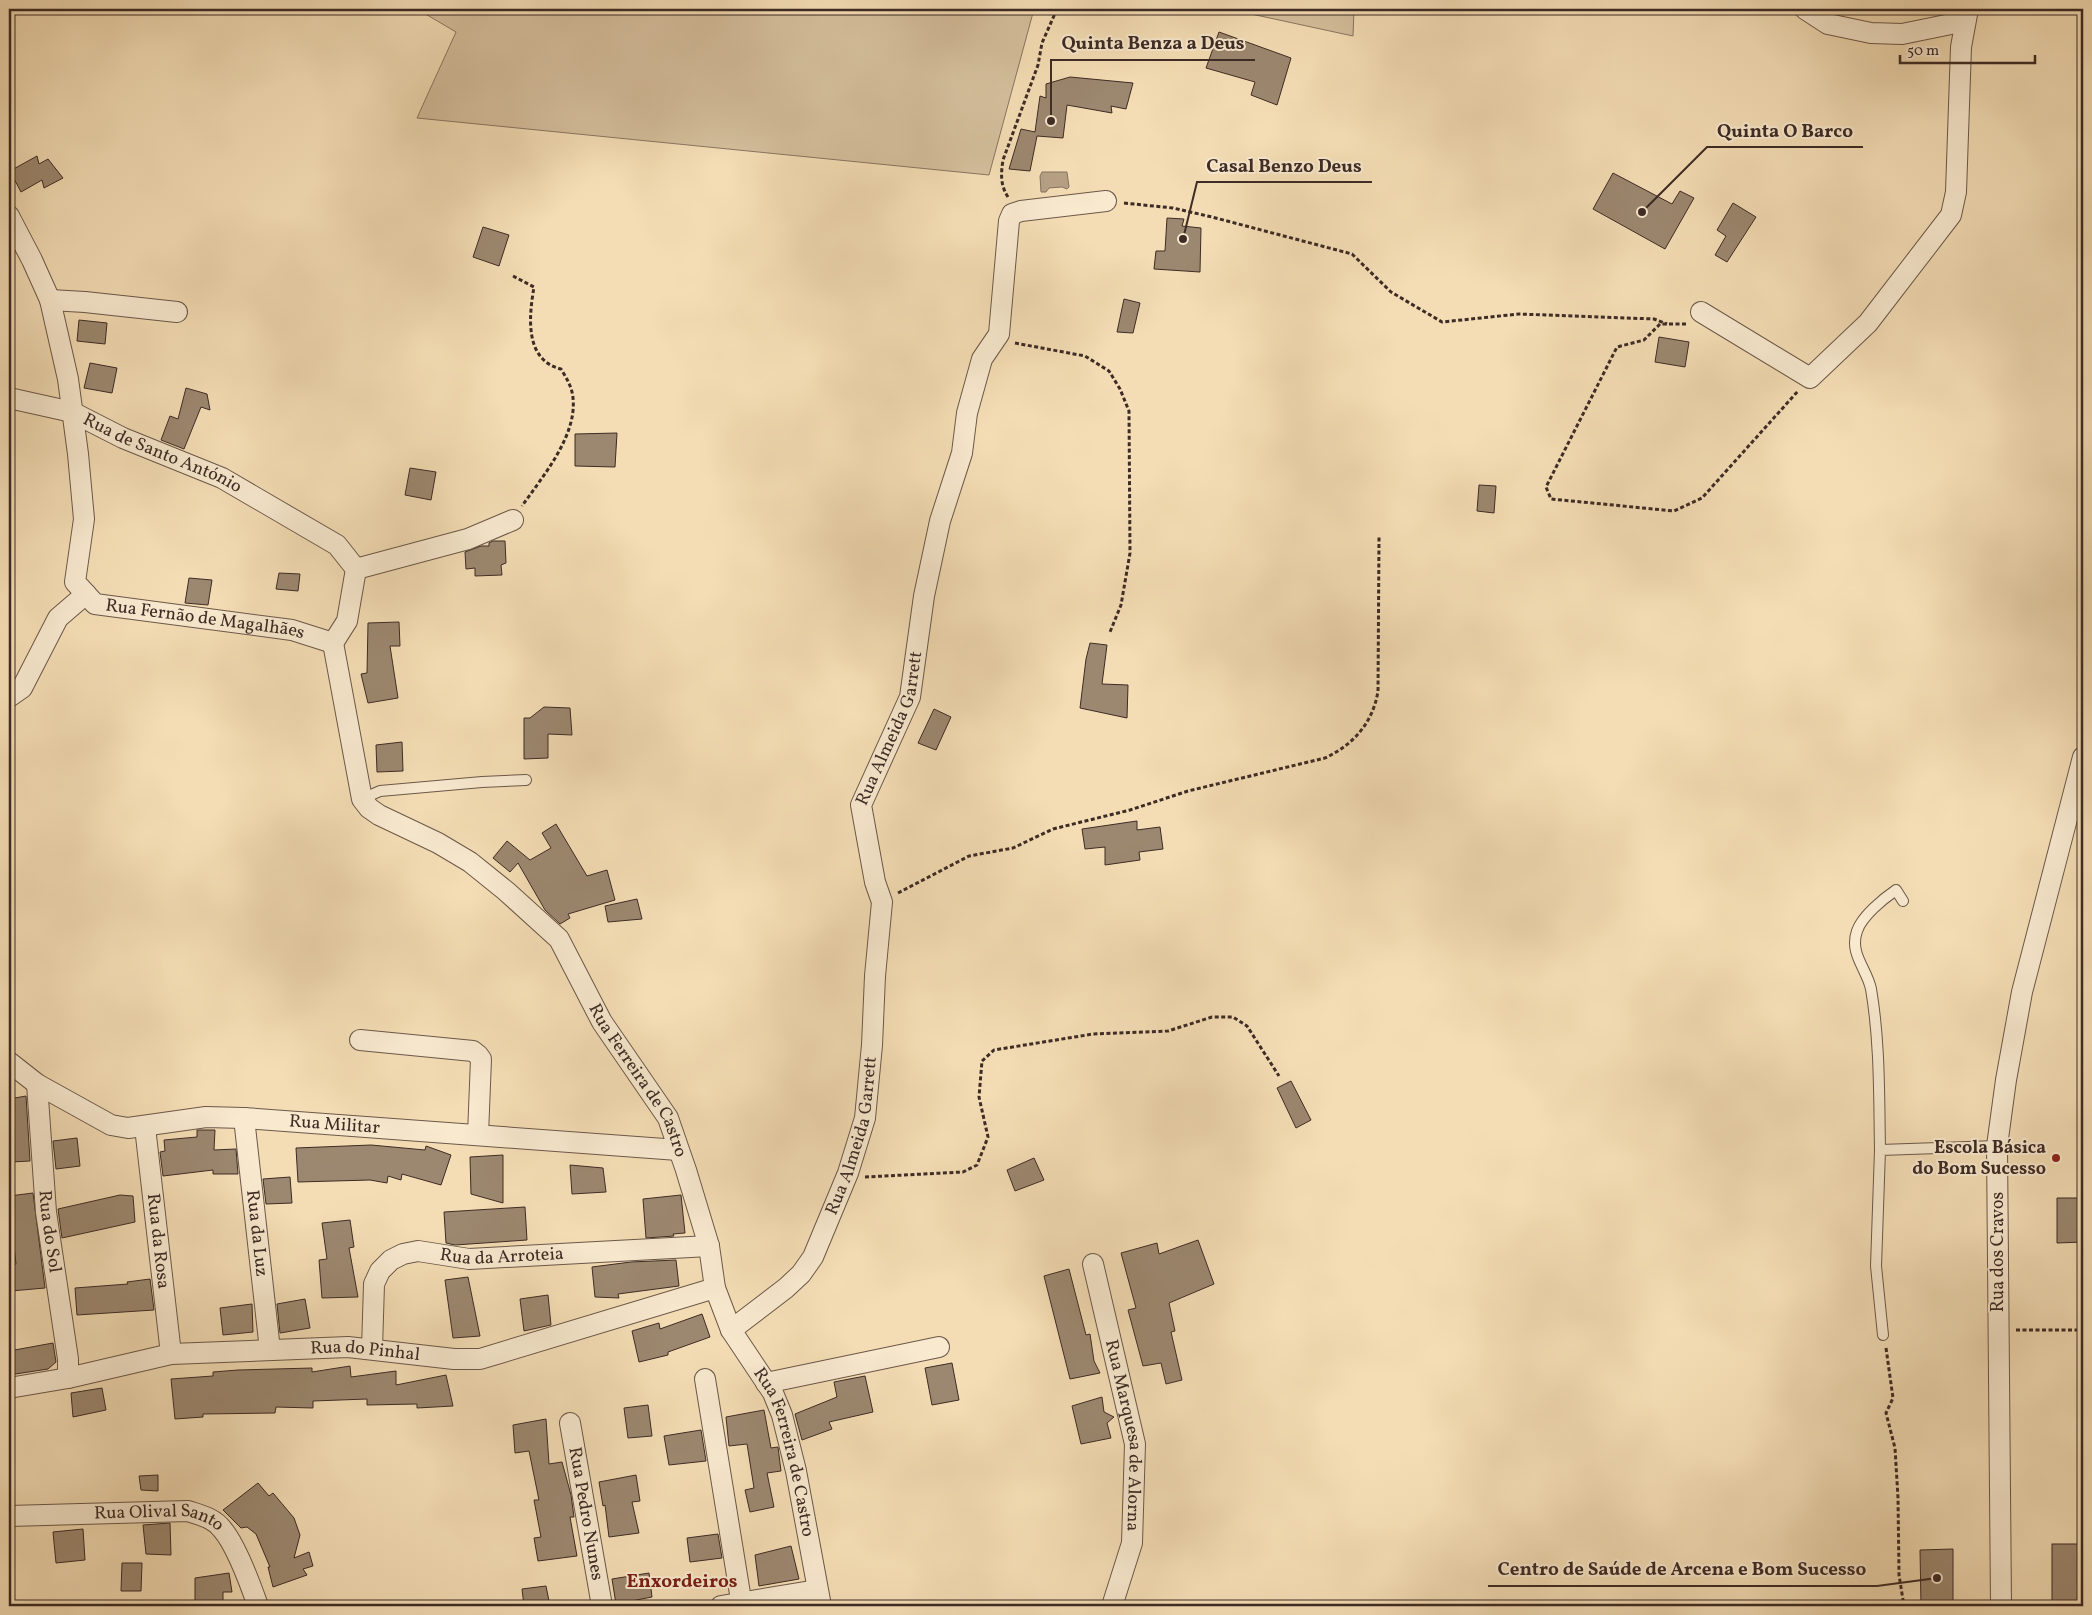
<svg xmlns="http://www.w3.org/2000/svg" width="2092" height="1615" font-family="Vollkorn,serif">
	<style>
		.green { fill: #d5bf9d; stroke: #897561 }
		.water { fill: #b6a084; stroke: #86715e }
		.building { fill: #9c8870; stroke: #3d2b25 }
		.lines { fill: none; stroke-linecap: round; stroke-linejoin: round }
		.lane-casing { stroke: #6b5849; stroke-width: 12 }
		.street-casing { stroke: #6b5849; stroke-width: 22 }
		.path { stroke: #3d2b25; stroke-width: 3; stroke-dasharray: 4 2.5; stroke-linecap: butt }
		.lane { stroke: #f8e9cf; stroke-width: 10 }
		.street { stroke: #f8e9cf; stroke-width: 20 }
		.poi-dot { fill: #8f2418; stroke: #f8e9cf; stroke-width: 2 }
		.labels { text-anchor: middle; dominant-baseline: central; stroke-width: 4; stroke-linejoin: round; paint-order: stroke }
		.street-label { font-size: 18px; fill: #3d2b25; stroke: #f8e9cf }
		.poi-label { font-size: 18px; font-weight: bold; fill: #3d2b25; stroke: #f8e9cf; text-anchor: end }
		.neighbourhood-label { font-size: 19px; font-weight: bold; fill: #7a1f14; stroke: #f8e9cf }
		.leader { fill: none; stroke: #3d2b25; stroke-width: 2 }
		.callout-dot { fill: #3d2b25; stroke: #f8e9cf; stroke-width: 2 }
		.callout-label { font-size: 19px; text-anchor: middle; font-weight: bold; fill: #3d2b25; stroke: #f8e9cf; stroke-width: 4; stroke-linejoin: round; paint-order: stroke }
	</style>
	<rect width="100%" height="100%" fill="#f4ddb5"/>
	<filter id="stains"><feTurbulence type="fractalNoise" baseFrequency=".004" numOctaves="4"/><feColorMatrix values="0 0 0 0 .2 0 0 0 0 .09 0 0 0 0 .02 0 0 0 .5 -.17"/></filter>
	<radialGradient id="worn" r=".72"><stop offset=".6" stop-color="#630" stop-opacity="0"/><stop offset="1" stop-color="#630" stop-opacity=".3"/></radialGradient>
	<g class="green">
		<path d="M417 9H1034L989 175 417 118 456 32Z"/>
		<path d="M1228 9H1354L1353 36Z"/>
	</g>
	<path class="water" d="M1042 172H1067L1069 187 1067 189 1062 187 1049 188 1046 192H1041L1040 176Z"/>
	<g class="building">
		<path d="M1219 32 1291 58 1277 105 1251 95 1255 82 1206 68Z"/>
		<path d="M1070 77 1133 83 1126 109 1111 106 1112 113 1067 105 1063 138 1037 136 1030 171 1009 169 1021 129 1035 132 1040 96 1046 98V84Z"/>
		<path d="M37 156 39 164 48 159 63 178 44 188 42 180 21 192 10 171Z"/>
		<path d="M1613 173 1672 204 1680 191 1694 198 1665 249 1593 209Z"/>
		<path d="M1733 203 1756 217 1727 262 1715 255 1726 236 1717 230Z"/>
		<path d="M1167 218 1184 219 1182 226 1201 228 1200 272 1154 269 1156 251H1165Z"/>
		<path d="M483 227 509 235 499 266 473 257Z"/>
		<path d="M1124 299 1140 303 1133 333 1117 332Z"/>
		<path d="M79 320 107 323 105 344 77 341Z"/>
		<path d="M1659 337 1689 342 1685 367 1655 362Z"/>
		<path d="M90 363 117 368 112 393 84 388Z"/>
		<path d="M186 388 207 394 210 410 201 407 184 449 161 440 170 416 178 419Z"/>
		<path d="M617 433 615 467 575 466V434Z"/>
		<path d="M410 468 436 472 431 500 405 495Z"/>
		<path d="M1479 485 1496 486 1494 513 1477 511Z"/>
		<path d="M493 541H505L506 563 501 565 502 575 475 576V568L466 569 465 552 481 546H489V543Z"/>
		<path d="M279 573 300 574 298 591 276 589Z"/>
		<path d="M189 578 212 580 208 605 185 603Z"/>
		<path d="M399 622 400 646H390L398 698 368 703 361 674 367 673 368 623Z"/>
		<path d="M1090 643 1107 645 1102 684 1128 685 1127 718 1080 708 1086 659Z"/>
		<path d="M544 707 570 708 572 735 548 734V758L524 759V718H530Z"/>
		<path d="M934 709 951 717 936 750 918 743Z"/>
		<path d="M402 742 403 771 377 772 376 745Z"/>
		<path d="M1137 821V830L1160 827 1163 849 1139 852 1140 860 1105 865V847L1085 849 1082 829Z"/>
		<path d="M556 824 587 876 607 870 615 900 568 914 570 918 560 924 545 910 518 863 510 872 493 858 507 841 530 860 551 848 542 833Z"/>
		<path d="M637 899 642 919 608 922 605 906Z"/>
		<path d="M1291 1081 1311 1120 1296 1128 1277 1088Z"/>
		<path d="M26 1096 30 1161 11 1162 9 1152V1099Z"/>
		<path d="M197 1130H215L214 1150 236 1149 238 1174H213V1170L163 1176 160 1152 165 1151 164 1140 197 1137Z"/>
		<path d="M77 1138 80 1166 56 1169 53 1141Z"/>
		<path d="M371 1145 425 1150 426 1146 451 1155 441 1185 402 1174 401 1180 388 1176 387 1183 370 1180 298 1182 296 1148Z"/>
		<path d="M503 1155V1203L471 1194 470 1157Z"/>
		<path d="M1034 1158 1044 1180 1015 1191 1007 1170Z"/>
		<path d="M570 1165 603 1168 606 1192 572 1194Z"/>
		<path d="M290 1177 292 1203 266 1204 263 1179Z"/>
		<path d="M33 1193 45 1288 11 1291 9 1265 16 1264 11 1220H9V1196Z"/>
		<path d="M120 1195 133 1196 135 1222 62 1238 58 1209Z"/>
		<path d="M681 1195 685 1233 673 1234 674 1236 646 1238 643 1199Z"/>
		<path d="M2057 1198H2083V1242L2057 1243Z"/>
		<path d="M525 1207 527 1240 455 1245 446 1243 444 1212Z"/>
		<path d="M350 1220 354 1247 349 1248 358 1297 322 1298 319 1260 327 1259 322 1223Z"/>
		<path d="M1198 1240 1214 1284 1169 1303 1175 1331 1171 1332 1182 1380 1166 1384 1161 1363 1143 1366 1128 1310 1136 1308 1121 1253 1157 1243 1159 1254Z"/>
		<path d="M676 1260 679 1286 618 1294 619 1298 595 1297 592 1267 631 1262Z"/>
		<path d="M1069 1269 1086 1335 1090 1334 1094 1361 1100 1373 1070 1379 1044 1276Z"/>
		<path d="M468 1277 480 1336 453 1338 445 1280Z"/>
		<path d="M150 1279 154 1310 77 1315 75 1288 128 1284 127 1282Z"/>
		<path d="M548 1295 551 1325 524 1331 520 1299Z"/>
		<path d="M305 1299 310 1328 280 1333 277 1304Z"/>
		<path d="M252 1304 253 1332 223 1335 220 1308Z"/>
		<path d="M702 1314 710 1337 668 1352V1355L639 1362 632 1331 659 1323 660 1329Z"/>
		<path d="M53 1343 56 1362 48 1369 9 1375V1351Z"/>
		<path d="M952 1363 959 1400 932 1405 925 1368Z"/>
		<path d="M350 1366 351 1377 396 1371V1385L446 1375 453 1406 417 1408V1404L367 1405V1399L313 1401V1408L276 1407 275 1413 203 1414V1417L175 1419 171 1379 213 1376V1372L238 1370 312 1368V1372Z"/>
		<path d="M865 1376 873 1412 829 1422 832 1429 802 1440 795 1414 837 1397 834 1382Z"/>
		<path d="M102 1388 106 1410 73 1417 71 1393Z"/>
		<path d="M1102 1397 1104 1412 1114 1417 1107 1423 1111 1438 1081 1444 1072 1406Z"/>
		<path d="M648 1405 652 1436 628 1438 624 1408Z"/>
		<path d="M764 1410 771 1448 778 1447 781 1471 767 1473 774 1507 750 1512 745 1490 754 1488 747 1444 729 1446 726 1417Z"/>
		<path d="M546 1419 549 1464 562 1462 571 1495 574 1517H570L577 1556 538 1561 534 1538 541 1537 534 1500H539L529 1451 515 1453 513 1425Z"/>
		<path d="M701 1430 706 1461 669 1465 664 1436Z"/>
		<path d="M158 1475V1491L141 1490 139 1476Z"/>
		<path d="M636 1475 640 1501 632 1502 639 1533 609 1537 605 1505 603 1506 599 1482Z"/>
		<path d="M258 1483 269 1496 273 1493 294 1518 300 1535 294 1558 309 1552 313 1566 303 1569 307 1575 273 1587 268 1567H270L256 1534 247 1527 241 1528 223 1510Z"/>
		<path d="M170 1523 171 1555 146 1554 143 1525Z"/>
		<path d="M83 1529 85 1560 56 1563 53 1532Z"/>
		<path d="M718 1534 722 1558 690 1562 687 1538Z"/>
		<rect x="2052" y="1544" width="31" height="62"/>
		<path d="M791 1546 799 1579 759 1586 755 1555Z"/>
		<path d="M1953 1549V1606H1921L1920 1550Z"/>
		<path d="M122 1563H142L141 1591H121Z"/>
		<path d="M229 1573 232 1592H223V1603L195 1605V1578Z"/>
		<path d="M649 1573 652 1597 616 1604 612 1579Z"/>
		<path d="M546 1586 550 1606H524L522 1589Z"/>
	</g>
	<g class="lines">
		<g class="lane-casing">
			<g id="lane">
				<path d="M362 799 380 791 482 782 526 780"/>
				<path d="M1880 1150C1879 1096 1880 1042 1871 989 1867 969 1849 954 1857 931 1862 916 1883 899 1896 890L1903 901"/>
				<path d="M1883 1335 1876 1266 1880 1150 1997 1146"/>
			</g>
		</g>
		<g class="street-casing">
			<g id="street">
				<path d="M1805 9 1828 24 1871 33 1902 34 1951 24 1968 9"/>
				<path id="s1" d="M9 216 32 260 50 300 68 379 78 454 84 519 75 582 95 604 292 630 333 643"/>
				<path d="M50 300 85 302 177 312"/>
				<path d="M1701 312 1810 378 1868 323 1951 215 1956 192 1961 47 1968 9"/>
				<path id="s2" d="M9 398 72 412 123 438 222 478 337 545 356 569 347 621 333 643"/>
				<path d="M356 569 468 539 513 520"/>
				<path id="s3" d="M333 643 362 799 369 808 379 815 438 843 470 862 506 891 559 939 602 1022 668 1118 686 1170 709 1246 715 1288 731 1330 773 1393 782 1415 796 1471 821 1606"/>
				<path d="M9 697 22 688 58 618 86 594"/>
				<path d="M360 1040 473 1051 478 1055 481 1059 478 1135"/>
				<path id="s4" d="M9 1062 37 1084 111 1125 128 1128 206 1117 244 1118 678 1150"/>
				<path id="s5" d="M37 1084 46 1212 68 1359V1378"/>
				<path id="s6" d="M244 1118 270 1350"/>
				<path id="s7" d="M145 1127 171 1354"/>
				<path id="s8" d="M1093 1264 1135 1444 1132 1543 1112 1606"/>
				<path id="s9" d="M731 1330 786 1288 801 1274 813 1257 848 1173 865 1118 872 1045 875 976 882 902 875 882 861 805 910 697 924 596 940 521 962 453 967 413 982 359 999 334 1009 221 1012 214 1021 211 1106 201"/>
				<path id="s10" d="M372 1349 374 1284 380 1271 391 1260 403 1254 418 1251 469 1259 709 1246"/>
				<path d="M705 1379 742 1606"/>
				<path d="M766 1383 939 1347"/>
				<path id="s11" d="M9 1388 68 1378 171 1354 348 1347 454 1359H480L715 1288"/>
				<path id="s12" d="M570 1423 602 1606"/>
				<path id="s13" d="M9 1516 188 1511C200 1515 214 1518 222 1529 236 1545 251 1586 258 1606"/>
				<path d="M721 1606 817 1590"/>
				<path d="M2001 1606 1997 1146 2006 1080 2022 992 2083 757"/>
			</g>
		</g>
		<g class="path">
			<path d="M1008 197C1000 185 1001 173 1003 160L1038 65 1042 43 1057 9"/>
			<path d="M1124 203 1173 208 1212 217 1352 254 1391 292 1442 322 1519 314 1654 319 1667 324"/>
			<path d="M513 276 534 287C529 316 524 360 561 369 567 379 572 387 573 398 577 436 543 476 522 506"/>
			<path d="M1686 324H1660L1644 340 1617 347 1546 487 1551 499 1674 511 1702 498 1798 391"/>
			<path d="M1015 343 1085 356 1109 371 1120 389 1129 411 1130 553 1121 605 1110 632"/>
			<path d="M898 893 969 856 1013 848 1053 829 1130 810 1188 791 1325 758C1353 745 1373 723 1378 691L1379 537"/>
			<path d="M865 1177 963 1172 977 1165 988 1137 979 1097 982 1061 994 1050 1093 1034 1168 1031 1212 1017H1233L1247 1026 1279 1076"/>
			<path d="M2016 1330H2083"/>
			<path d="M1886 1348 1893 1398 1886 1413 1895 1448 1898 1498 1899 1575 1904 1606"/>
		</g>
		<use href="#lane" class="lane"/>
		<use href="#street" class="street"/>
	</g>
	<circle class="poi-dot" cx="2056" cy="1158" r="5"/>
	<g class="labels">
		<g class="street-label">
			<text stroke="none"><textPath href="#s2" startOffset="164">Rua de Santo António</textPath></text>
			<text stroke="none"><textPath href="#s1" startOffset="520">Rua Fernão de Magalhães</textPath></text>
			<text stroke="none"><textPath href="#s9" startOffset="658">Rua Almeida Garrett</textPath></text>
			<text stroke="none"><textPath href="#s3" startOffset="565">Rua Ferreira de Castro</textPath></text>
			<text stroke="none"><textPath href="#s4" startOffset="345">Rua Militar</textPath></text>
			<text stroke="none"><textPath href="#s9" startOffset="239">Rua Almeida Garrett</textPath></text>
			<text stroke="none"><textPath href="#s5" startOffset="148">Rua do Sol</textPath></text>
			<text stroke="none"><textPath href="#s6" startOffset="116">Rua da Luz</textPath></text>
			<text stroke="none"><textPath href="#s7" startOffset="115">Rua da Rosa</textPath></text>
			<text transform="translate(1998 1252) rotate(-90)">Rua dos Cravos</text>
			<text stroke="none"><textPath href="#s10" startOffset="208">Rua da Arroteia</textPath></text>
			<text stroke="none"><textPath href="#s11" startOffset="360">Rua do Pinhal</textPath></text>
			<text stroke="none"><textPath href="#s8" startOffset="175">Rua Marquesa de Alorna</textPath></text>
			<text stroke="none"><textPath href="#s3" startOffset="970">Rua Ferreira de Castro</textPath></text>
			<text stroke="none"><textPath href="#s12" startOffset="92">Rua Pedro Nunes</textPath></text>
			<text stroke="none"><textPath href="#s13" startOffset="151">Rua Olival Santo</textPath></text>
		</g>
		<g class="poi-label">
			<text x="2046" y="1148">Escola Básica<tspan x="2046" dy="21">do Bom Sucesso</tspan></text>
		</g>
		<g class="neighbourhood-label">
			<text x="682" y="1582">Enxordeiros</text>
		</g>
	</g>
	<path class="leader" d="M1051 121L1051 60H1255M1642 212L1707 147H1863M1183 239L1197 182H1372M1937 1578L1877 1586H1488"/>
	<g class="callout-dot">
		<circle cx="1051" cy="121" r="5"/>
		<circle cx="1642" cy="212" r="5"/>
		<circle cx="1183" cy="239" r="5"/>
		<circle cx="1937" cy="1578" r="5"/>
	</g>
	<g class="callout-label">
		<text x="1153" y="49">Quinta Benza a Deus</text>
		<text x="1785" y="137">Quinta O Barco</text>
		<text x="1284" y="172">Casal Benzo Deus</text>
		<text x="1682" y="1575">Centro de Saúde de Arcena e Bom Sucesso</text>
	</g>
	<rect width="2092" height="1615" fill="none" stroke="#f4ddb5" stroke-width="30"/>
	<rect x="10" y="10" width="2072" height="1595" fill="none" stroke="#3d2b25" stroke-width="2.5"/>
	<rect x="15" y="15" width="2062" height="1585" fill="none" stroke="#3d2b25"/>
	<path d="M1900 55v8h135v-8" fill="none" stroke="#3d2b25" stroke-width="2.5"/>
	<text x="1907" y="55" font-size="15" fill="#3d2b25" stroke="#f8e9cf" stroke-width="4" paint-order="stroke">50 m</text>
	<rect width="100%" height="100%" filter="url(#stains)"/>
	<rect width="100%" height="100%" fill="url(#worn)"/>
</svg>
